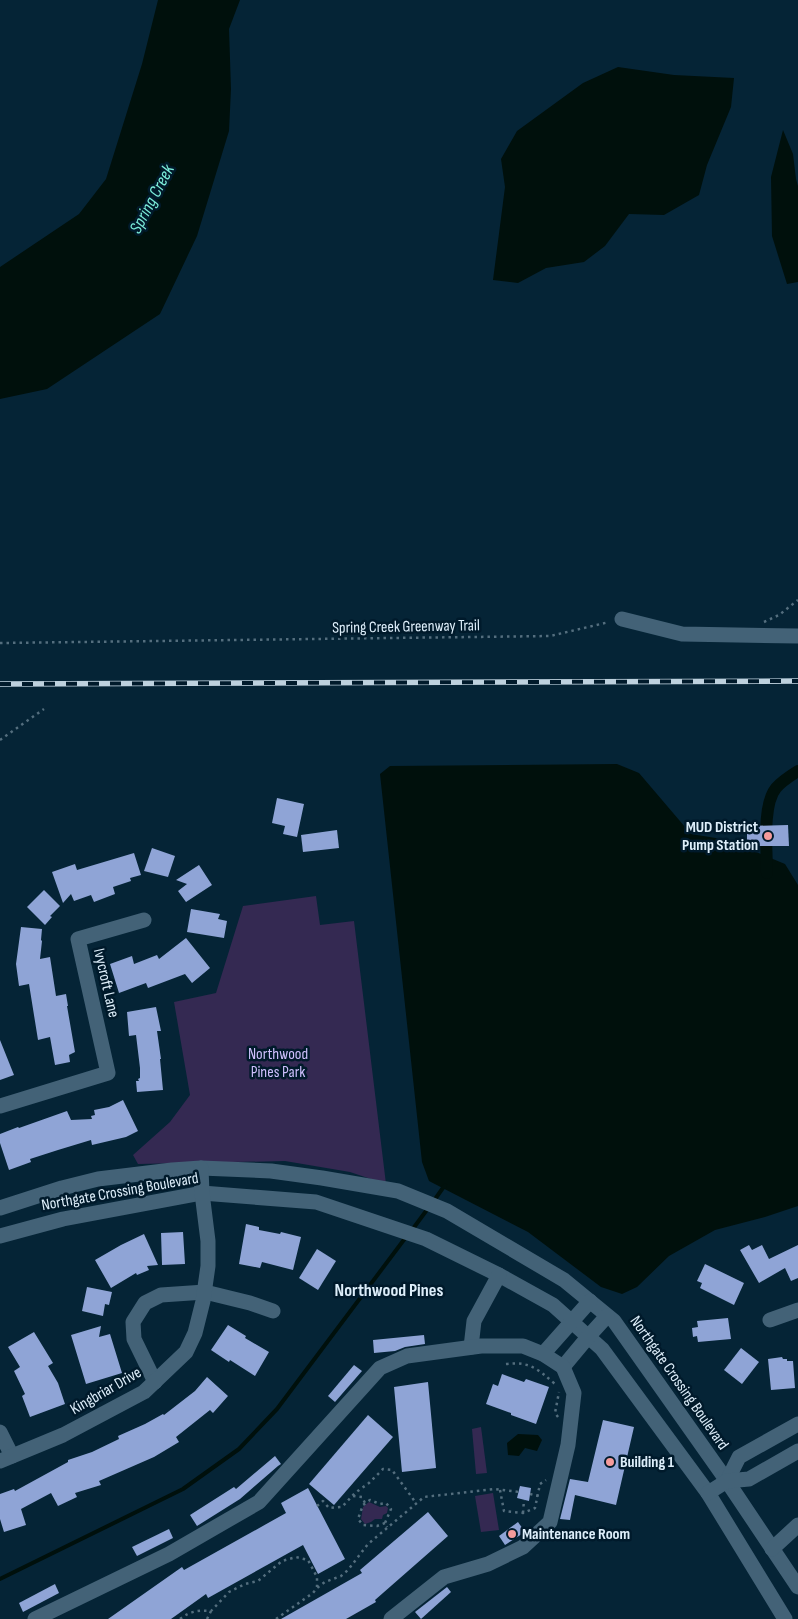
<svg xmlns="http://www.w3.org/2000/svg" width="798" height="1619" font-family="'Sofia Sans Condensed',sans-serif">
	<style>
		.green { fill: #342952 }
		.water { fill: #00100c }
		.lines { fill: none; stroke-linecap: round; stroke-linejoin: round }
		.stream { stroke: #00100c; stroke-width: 4 }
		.canal { stroke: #00100c; stroke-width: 12 }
		.building { fill: #8fa4d6 }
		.path { stroke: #546e7e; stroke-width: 2.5; stroke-dasharray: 2.5 4; stroke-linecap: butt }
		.minor { stroke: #436277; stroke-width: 15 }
		.rail-casing { stroke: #bed1de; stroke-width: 5.5 }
		.rail { stroke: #001a2b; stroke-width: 4; stroke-dasharray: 11; stroke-linecap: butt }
		.poi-dot { fill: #f59b9b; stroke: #001a2b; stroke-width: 2 }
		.labels { text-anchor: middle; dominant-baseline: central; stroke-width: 5; stroke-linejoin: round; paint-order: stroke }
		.street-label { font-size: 16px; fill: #ddeefa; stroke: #001a2b }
		.poi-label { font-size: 16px; font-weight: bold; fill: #ddeefa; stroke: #001a2b; text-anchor: start }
		.park-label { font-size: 16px; fill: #cec0fd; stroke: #001a2b }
		.water-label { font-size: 18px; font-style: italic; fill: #7aead8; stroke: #001a2b }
		.neighbourhood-label { font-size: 18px; font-weight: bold; fill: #ddeefa; stroke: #001a2b }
	</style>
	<rect width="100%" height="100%" fill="#052436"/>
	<g class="green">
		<path d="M316 896 320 925 354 921 386 1184 350 1172 285 1161 138 1164 133 1155 170 1122 190 1095 174 1002 216 993 243 906Z"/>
		<path d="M481 1427 487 1473 476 1474 472 1429Z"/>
		<path d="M493 1493 499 1530 481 1532 475 1496Z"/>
		<path d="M369 1502 380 1507 386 1506 388 1508 387 1513 383 1515 382 1519H375L371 1522 365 1524 361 1519 363 1507Z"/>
	</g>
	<g class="water">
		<path d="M158 0H240L229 29 231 89 229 131 197 236 160 314 47 389 0 399V267L79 214 106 179 142 64Z"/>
		<path d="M618 67 674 75 734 78 731 107 707 165 699 195 664 215 629 214 605 246 584 262 546 268 518 283 493 280 505 187 501 159 517 131 583 83Z"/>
		<path d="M783 130 793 154 796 179 798 186V282L787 284 772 236 771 177Z"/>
		<path d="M617 764 639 773 691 834 734 841 744 847 785 864 798 885V1206L765 1217 715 1230 669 1256 637 1287 622 1294 601 1287 528 1232 429 1181 422 1162 380 774 390 766Z"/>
		<path d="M518 1434 538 1435 542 1440 537 1451 525 1448 519 1456 508 1455 507 1443Z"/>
	</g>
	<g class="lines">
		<g class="stream">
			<path d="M433 1202 445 1185"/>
			<path d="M412 1230 429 1207"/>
			<path d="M0 1579 183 1489 239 1449 277 1409 406 1237"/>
		</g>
		<path class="canal" d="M767 873C767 851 762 805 776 788 782 781 790 776 798 771"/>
	</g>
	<g class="building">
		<path d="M277 798 304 804 297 837 283 834 285 826 272 823Z"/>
		<path d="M788 825 789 846H747V826Z"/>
		<path d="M337 830 339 848 303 852 301 835Z"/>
		<path d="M152 848 175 856 168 877 144 871Z"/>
		<path d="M134 853 141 875 130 878 131 881 113 887 115 894 94 902 91 895 74 901 71 894 63 903 52 872 75 864 77 870Z"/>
		<path d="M199 865 212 885 186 902 178 891 187 884 176 880Z"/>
		<path d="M44 890 60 906 50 916 52 917 45 925 27 907Z"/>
		<path d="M191 909 220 914 218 919 227 921 224 938 187 932Z"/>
		<path d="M21 927 42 929 41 940 42 941 40 959 50 957 56 996 66 994 68 1006H67L75 1052 69 1055 70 1062 55 1065 50 1037 38 1040 29 984 19 986 16 964Z"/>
		<path d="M186 938 210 968 192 983 185 974 148 988 146 983 119 993 110 964 132 956 134 964 157 955 159 959Z"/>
		<path d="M156 1007 161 1031H157L161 1059H160L163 1090 137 1092 136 1081H139L138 1079 140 1078V1068L136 1035 129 1036 127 1012Z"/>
		<path d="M0 1040 14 1075 0 1080Z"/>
		<path d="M123 1100 138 1131 126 1137 92 1145 91 1140 58 1150 30 1159 31 1162 9 1170 0 1143V1134L18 1127 19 1128 67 1111 71 1120 92 1119 91 1116 95 1115 94 1110 109 1107Z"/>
		<path d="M246 1224 259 1227V1230L280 1234 281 1232 301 1237 293 1270 262 1262 260 1268 239 1264Z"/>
		<path d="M183 1232 185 1264 162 1265 161 1233Z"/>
		<path d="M144 1234 158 1265 147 1266 149 1270 137 1275 136 1273 111 1288 95 1260 121 1245Z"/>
		<path d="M749 1245 752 1250 762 1245 769 1259 798 1245V1278L791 1281 785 1268 759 1283 740 1250Z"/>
		<path d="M317 1249 336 1261 318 1290 299 1278Z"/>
		<path d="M705 1264 744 1283 734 1305 700 1288 702 1283 697 1281Z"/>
		<path d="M87 1287 112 1292 109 1305 105 1304 103 1316 82 1311Z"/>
		<path d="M728 1318 731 1339 698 1342 697 1336 693 1337 692 1328 698 1327 697 1321Z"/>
		<path d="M228 1325 246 1336 245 1338 269 1352 255 1376 230 1360 229 1362 211 1350Z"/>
		<path d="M101 1326 99 1337 110 1334 122 1373 86 1384 71 1335Z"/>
		<path d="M34 1332 53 1363 48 1366 58 1383 65 1404 30 1417 22 1396 25 1394 14 1371 20 1367 8 1347Z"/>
		<path d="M424 1335 425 1344 405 1347 395 1351 374 1353 373 1340Z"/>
		<path d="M741 1348 759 1362 742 1384 724 1370Z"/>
		<path d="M782 1357 783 1359H787V1361H793L795 1388 771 1390 768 1359Z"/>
		<path d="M354 1365 362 1371 335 1402 328 1396Z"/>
		<path d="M502 1374 524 1382 526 1379 549 1387 536 1424 511 1415V1413L486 1404 493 1384 498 1386Z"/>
		<path d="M207 1377 228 1396 213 1413 210 1410 176 1437 179 1442 154 1457 99 1481 101 1485 75 1493 77 1497 58 1506 51 1493 21 1509 26 1525 4 1532 0 1519V1494L14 1489 15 1491 68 1462V1460L92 1452 119 1439 118 1436 145 1424 163 1414 164 1415 195 1391Z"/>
		<path d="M428 1382 436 1468 402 1472 394 1387Z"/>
		<path d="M368 1415 393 1437 334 1505 309 1484Z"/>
		<path d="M603 1420 634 1427 616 1505 575 1495 570 1520 560 1519 570 1479 588 1482Z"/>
		<path d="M275 1456 281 1464 278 1466 240 1499 197 1526 190 1515 234 1487 236 1489Z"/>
		<path d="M520 1486 531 1488 529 1501 517 1498Z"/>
		<path d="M308 1488 345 1559 318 1574 303 1545 208 1598 206 1594 171 1619H108L182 1567 184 1570 286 1513 281 1503Z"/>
		<path d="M428 1512 448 1536 375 1600 376 1602 346 1619H281L362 1573 360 1570Z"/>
		<path d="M518 1522 525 1532 505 1545 499 1536Z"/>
		<path d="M169 1529 173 1538 137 1556 132 1547Z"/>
		<path d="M55 1584 59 1593 23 1612 19 1603Z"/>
		<path d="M447 1587 451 1592 421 1619 415 1612Z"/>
	</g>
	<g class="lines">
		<g class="path">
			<path d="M764 622 779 615 798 600"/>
			<path d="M0 643 550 636 609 622"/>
			<path d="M0 740 44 709"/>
			<path d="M506 1364C529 1361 538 1369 555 1384"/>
			<path d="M558 1417 555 1413 559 1392"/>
			<path d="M500 1490 504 1511 523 1513 535 1508 540 1484 546 1480"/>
			<path d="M530 1494 538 1496"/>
			<path d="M353 1496 362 1497 365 1503"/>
			<path d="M317 1506 323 1501 329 1508 342 1507 355 1493 369 1483 383 1469 392 1470 416 1503"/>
			<path d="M523 1513 524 1500"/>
			<path d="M385 1523 377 1526 363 1525 358 1519 363 1505 370 1500 380 1504 386 1503 391 1509 385 1523 387 1527"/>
			<path d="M180 1619C190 1611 199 1610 211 1611L229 1592 245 1584 258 1581 282 1561 296 1557 308 1560 317 1577V1587"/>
			<path d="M207 1619 211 1611"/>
			<path d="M276 1619 313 1593 317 1588 325 1582 341 1576 348 1570 368 1544 424 1497 494 1489 519 1492"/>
		</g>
		<g class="minor">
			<path d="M622 619 682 634 798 636"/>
			<path d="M0 1106 108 1073 78 939 144 920"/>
			<path d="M0 1208 62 1188 98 1179 172 1170 201 1168 271 1171 322 1178 398 1191 447 1211 564 1280 614 1321 727 1481 798 1587"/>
			<path d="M0 1236 63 1219 202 1193 316 1202 426 1239 499 1275 553 1305 602 1349 708 1493 785 1619"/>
			<path d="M770 1320 798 1310"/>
			<path d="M471 1347 474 1321 499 1275"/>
			<path d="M543 1354 590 1301"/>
			<path d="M563 1367 588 1337 607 1316"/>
			<path d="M155 1382 134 1339 133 1322 145 1303 161 1295 205 1292 250 1303 273 1311"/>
			<path d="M0 1432 12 1456"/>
			<path d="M0 1461 63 1435 144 1392 186 1352 195 1333 203 1301 208 1266V1241L202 1193 201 1168"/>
			<path d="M727 1481 739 1457 798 1424"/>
			<path d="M708 1493 727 1481 749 1479 798 1451"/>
			<path d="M772 1549 798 1525"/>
			<path d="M35 1619 169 1554 259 1502 380 1368 407 1356 481 1346H523L543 1354 563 1367 574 1393 568 1445 550 1522 523 1547 488 1564 444 1577 391 1619"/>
		</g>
		<g class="rail-casing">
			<path id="rail" d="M0 684 798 681"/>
		</g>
		<use href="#rail" class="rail"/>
	</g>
	<g class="poi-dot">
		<circle cx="768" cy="836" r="5"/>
		<circle cx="610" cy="1462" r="5"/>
		<circle cx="512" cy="1534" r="5"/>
	</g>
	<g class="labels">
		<g class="street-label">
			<text transform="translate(406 627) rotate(-1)">Spring Creek Greenway Trail</text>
			<text transform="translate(106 983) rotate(77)">Ivycroft Lane</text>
			<text transform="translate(120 1192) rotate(-10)">Northgate Crossing Boulevard</text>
			<text transform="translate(679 1383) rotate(55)">Northgate Crossing Boulevard</text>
			<text transform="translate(106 1391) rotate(-30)">Kingbriar Drive</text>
		</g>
		<g class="poi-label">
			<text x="758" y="827" text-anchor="end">MUD District<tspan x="758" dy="18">Pump Station</tspan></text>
			<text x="620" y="1462">Building 1</text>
			<text x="522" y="1534">Maintenance Room</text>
		</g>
		<g class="park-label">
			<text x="278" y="1054">Northwood<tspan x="278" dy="18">Pines Park</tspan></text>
		</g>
		<g class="water-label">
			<text transform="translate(152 199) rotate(-62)">Spring Creek</text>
		</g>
		<g class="neighbourhood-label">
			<text x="389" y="1290">Northwood Pines</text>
		</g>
	</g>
</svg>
